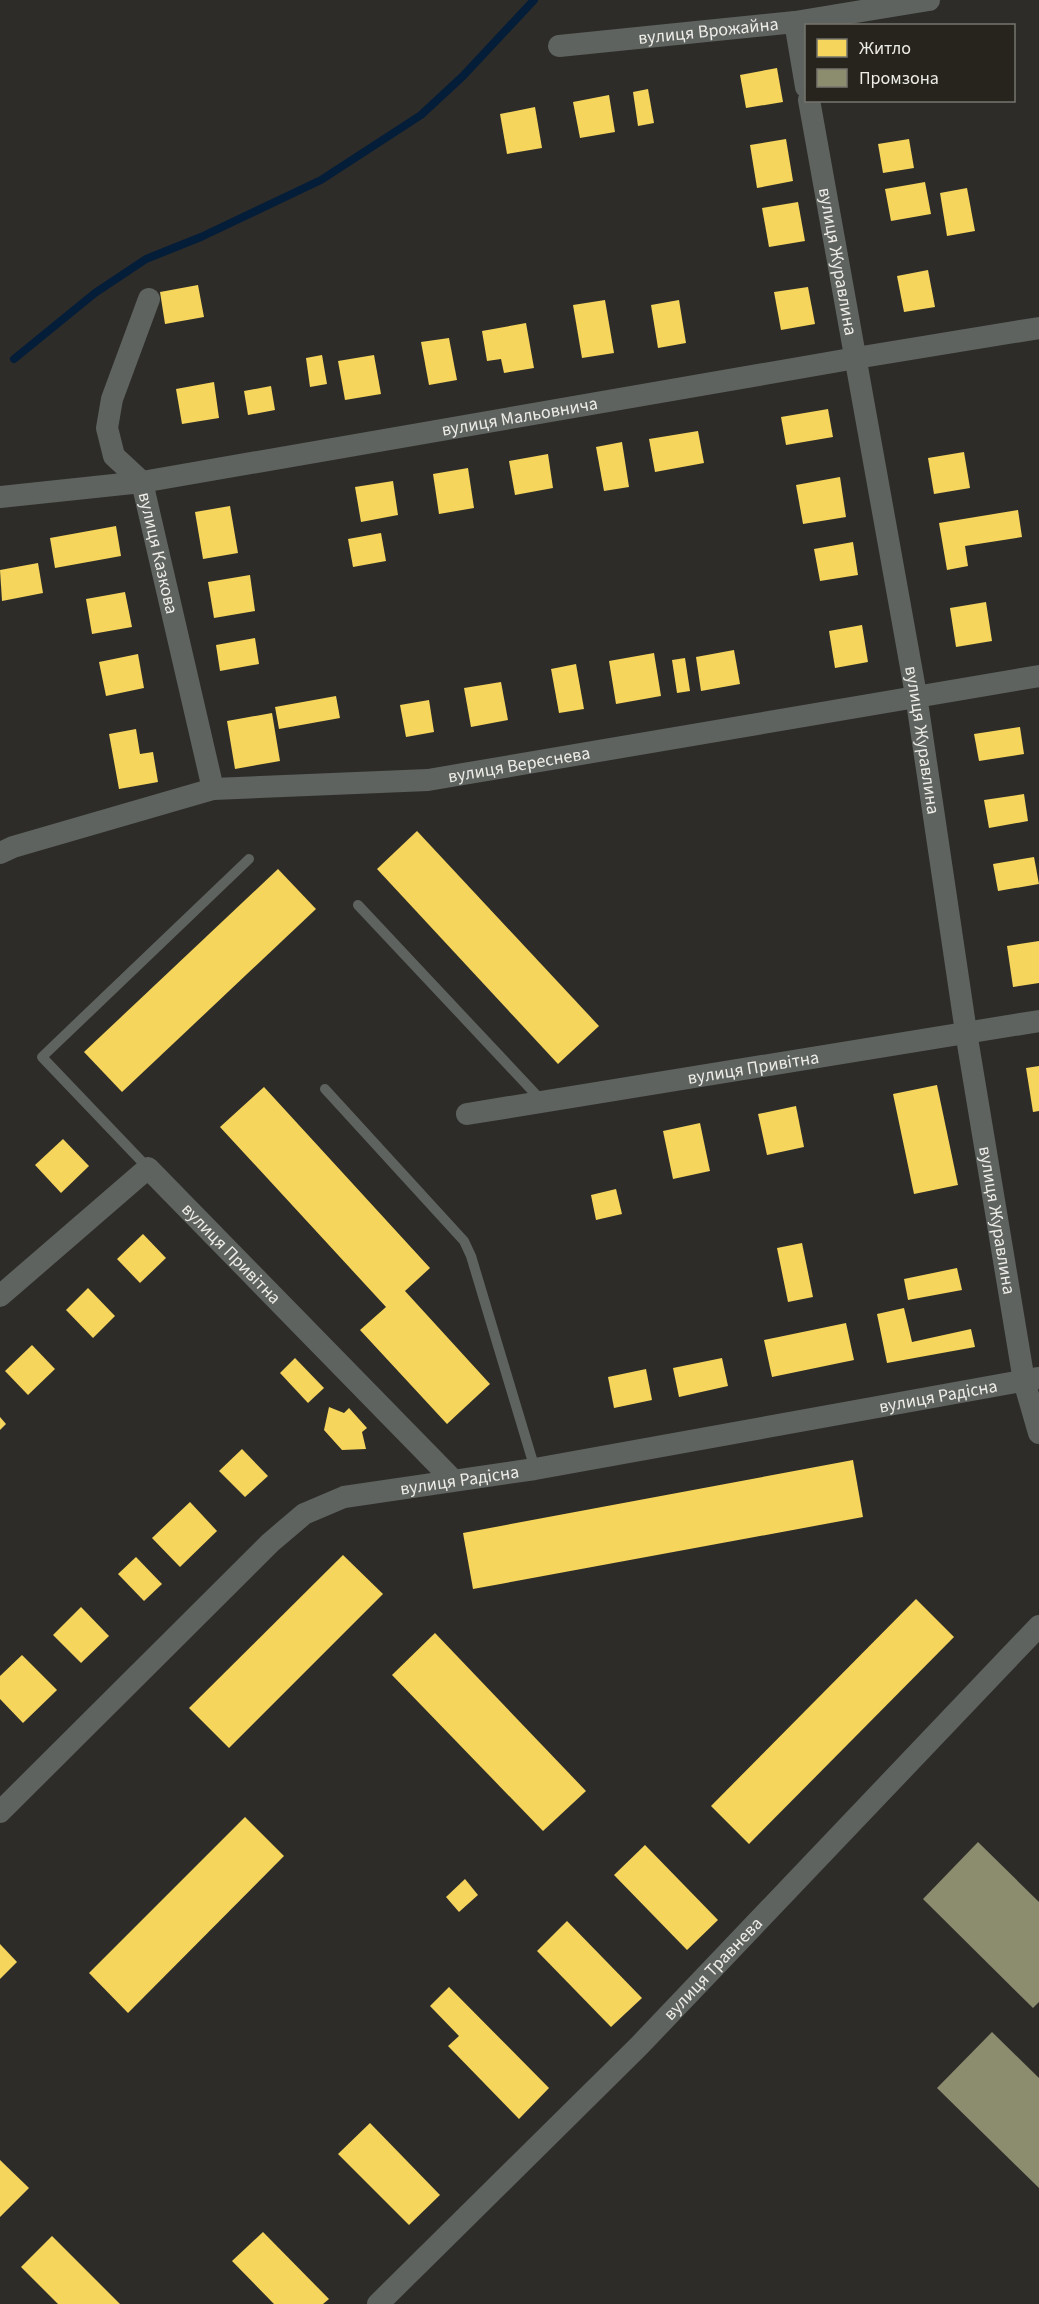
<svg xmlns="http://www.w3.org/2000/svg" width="1039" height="2304" font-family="'Source Sans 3',sans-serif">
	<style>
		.homes { fill: #f6d55c }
		.industry { fill: #8c8c6e }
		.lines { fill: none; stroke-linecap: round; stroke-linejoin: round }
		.stream { stroke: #041d38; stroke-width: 8 }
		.service { stroke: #5e635f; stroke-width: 10 }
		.minor { stroke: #5e635f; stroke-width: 22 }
		.labels { text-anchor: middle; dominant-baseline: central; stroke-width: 6; stroke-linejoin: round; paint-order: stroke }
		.street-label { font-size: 18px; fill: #edece7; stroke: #26241d }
	</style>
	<rect width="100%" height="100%" fill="#2d2c29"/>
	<g class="homes">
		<path d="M777 68 783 102 746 108 740 75Z"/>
		<path d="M648 89 654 123 638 126 633 92Z"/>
		<path d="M609 95 615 132 580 138 573 102Z"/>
		<path d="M535 107 542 148 507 154 500 114Z"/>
		<path d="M786 139 793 181 757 188 750 145Z"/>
		<path d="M909 139 914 168 883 173 878 144Z"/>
		<path d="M925 182 931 214 891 221 885 189Z"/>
		<path d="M967 188 975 231 947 236 940 193Z"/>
		<path d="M798 202 805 241 769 247 762 208Z"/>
		<path d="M928 270 935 307 904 312 897 276Z"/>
		<path d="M198 285 204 317 165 324 160 292Z"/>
		<path d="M808 287 815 324 781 330 774 292Z"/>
		<path d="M605 300 614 353 582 358 573 305Z"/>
		<path d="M679 300 686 343 658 348 651 305Z"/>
		<path d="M526 323 534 368 504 373 501 359 487 361 482 331Z"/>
		<path d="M449 338 457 380 429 385 421 342Z"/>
		<path d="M322 355 327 384 310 387 306 358Z"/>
		<path d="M374 355 381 394 345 400 338 361Z"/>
		<path d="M214 382 219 418 182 424 176 389Z"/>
		<path d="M271 386 275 410 248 415 244 391Z"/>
		<path d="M828 409 833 437 786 445 781 417Z"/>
		<path d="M698 431 704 463 655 472 649 439Z"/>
		<path d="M622 442 629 487 604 491 596 447Z"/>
		<path d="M964 452 970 488 934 494 928 458Z"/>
		<path d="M548 454 553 488 515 495 509 461Z"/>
		<path d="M468 468 474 508 439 514 433 474Z"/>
		<path d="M840 477 846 517 803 524 796 485Z"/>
		<path d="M393 481 398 515 361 522 355 487Z"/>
		<path d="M230 506 238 553 203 559 195 512Z"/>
		<path d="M1018 510 1022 537 965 546 968 566 947 570 939 523Z"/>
		<path d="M116 526 121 556 55 568 50 538Z"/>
		<path d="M381 533 386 561 353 567 348 539Z"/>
		<path d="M853 542 858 575 820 581 814 549Z"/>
		<path d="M38 563 43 593 2 601 0 570Z"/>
		<path d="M250 575 255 611 214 618 208 582Z"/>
		<path d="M125 592 132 627 92 634 86 599Z"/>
		<path d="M986 602 992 641 956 647 950 608Z"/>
		<path d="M862 625 868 662 835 668 829 631Z"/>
		<path d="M255 638 259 664 220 671 216 645Z"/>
		<path d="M734 650 740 684 701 691 696 657Z"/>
		<path d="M654 653 661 696 616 704 609 661Z"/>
		<path d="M138 654 144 688 106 696 99 662Z"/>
		<path d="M685 658 690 691 677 693 672 660Z"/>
		<path d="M576 664 584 709 559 713 551 669Z"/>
		<path d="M501 682 508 720 471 727 464 688Z"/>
		<path d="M336 696 340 718 279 729 275 707Z"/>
		<path d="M429 700 434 732 406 737 400 705Z"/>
		<path d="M272 713 280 761 235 769 227 721Z"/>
		<path d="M1020 727 1024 754 979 761 974 734Z"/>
		<path d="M136 729 140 754 153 752 158 782 119 789 109 734Z"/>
		<path d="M1024 794 1028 821 989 828 984 800Z"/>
		<path d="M417 831 599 1026 558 1064 377 869Z"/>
		<path d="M1034 857 1039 884 998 891 993 864Z"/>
		<path d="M278 869 316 909 122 1092 84 1052Z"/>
		<path d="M1039 941V983L1013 987 1007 946Z"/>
		<path d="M1039 1066V1111L1033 1112 1026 1068Z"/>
		<path d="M937 1085 958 1185 914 1194 893 1094Z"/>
		<path d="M264 1087 430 1268 405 1291 490 1384 447 1424 360 1330 386 1307 220 1127Z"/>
		<path d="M796 1106 804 1147 767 1155 758 1114Z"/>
		<path d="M700 1123 710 1171 673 1179 663 1131Z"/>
		<path d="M63 1139 89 1166 61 1193 35 1165Z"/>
		<path d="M616 1189 622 1214 596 1220 591 1195Z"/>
		<path d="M143 1234 166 1258 140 1283 117 1259Z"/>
		<path d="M802 1243 813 1297 788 1302 777 1248Z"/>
		<path d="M957 1268 962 1290 908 1300 904 1279Z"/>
		<path d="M88 1288 115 1316 93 1338 66 1310Z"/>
		<path d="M904 1308 912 1342 971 1329 975 1347 887 1363 877 1314Z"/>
		<path d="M846 1323 854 1360 772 1377 764 1340Z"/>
		<path d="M32 1345 55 1369 28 1395 5 1371Z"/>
		<path d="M295 1358 324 1388 308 1403 280 1373Z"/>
		<path d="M722 1358 728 1386 679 1397 673 1368Z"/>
		<path d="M646 1369 652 1400 614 1408 608 1377Z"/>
		<path d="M329 1407 344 1413 349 1408 367 1428 362 1432 366 1449 342 1450 324 1430Z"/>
		<path d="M0 1417 6 1424 0 1430Z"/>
		<path d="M242 1449 268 1476 245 1497 219 1471Z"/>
		<path d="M853 1460 863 1517 473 1589 463 1533Z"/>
		<path d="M190 1502 217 1531 180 1567 152 1538Z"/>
		<path d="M343 1555 383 1594 229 1748 189 1708Z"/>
		<path d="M136 1557 162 1584 144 1601 118 1574Z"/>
		<path d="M916 1599 954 1637 749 1844 711 1806Z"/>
		<path d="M81 1607 109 1636 81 1663 53 1635Z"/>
		<path d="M435 1633 586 1791 543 1831 392 1675Z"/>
		<path d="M22 1655 57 1690 23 1723 0 1699V1676Z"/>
		<path d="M245 1817 284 1856 128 2013 89 1973Z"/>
		<path d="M645 1845 718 1920 687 1950 614 1875Z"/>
		<path d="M465 1879 478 1895 459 1912 446 1897Z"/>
		<path d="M567 1921 642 1998 611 2027 537 1951Z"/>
		<path d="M0 1944 17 1962 0 1979Z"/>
		<path d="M449 1987 549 2088 519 2119 448 2046 459 2036 430 2006Z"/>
		<path d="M370 2123 440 2195 409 2225 338 2154Z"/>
		<path d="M0 2160 29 2188 0 2217Z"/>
		<path d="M263 2232 329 2299 323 2304H274L232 2261Z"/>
		<path d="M52 2236 120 2304H58L21 2267Z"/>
	</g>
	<g class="industry">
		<path d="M978 1842 1039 1902V2002L1033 2008 923 1899Z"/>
		<path d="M992 2032 1039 2078V2188L937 2088Z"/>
	</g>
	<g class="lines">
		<path class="stream" d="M14 359 95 293 146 259 201 237 321 180 421 115 463 76 534 0"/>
		<g class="service">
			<path d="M358 905 542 1101"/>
			<path d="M325 1089 464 1241 471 1256 535 1469"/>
			<path d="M148 1168 42 1057 249 859"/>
		</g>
		<g class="minor">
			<path d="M795 22 806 87"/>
			<path id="s1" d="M559 46 795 22 929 0"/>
			<path id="s2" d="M809 100 916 695 966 1032 1024 1381 1039 1433"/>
			<path id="s3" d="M149 299 112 399 107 428 114 456 142 482 213 789"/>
			<path id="s4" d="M0 497 142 482 856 358 1039 328"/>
			<path id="s5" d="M0 853 13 847 213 789 428 780 1039 676"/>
			<path id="s6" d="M467 1114 1039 1021"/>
			<path id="s7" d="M0 1296 148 1168 453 1480"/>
			<path id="s8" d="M0 1812 270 1543 304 1514 344 1497 535 1469 1038 1378"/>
			<path id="s9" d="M378 2304 639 2046 1039 1626"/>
		</g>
	</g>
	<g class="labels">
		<g class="street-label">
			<text stroke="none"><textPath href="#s1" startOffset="150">вулиця Врожайна</textPath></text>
			<text stroke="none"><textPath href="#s2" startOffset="164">вулиця Журавлина</textPath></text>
			<text stroke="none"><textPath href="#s4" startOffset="526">вулиця Мальовнича</textPath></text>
			<text stroke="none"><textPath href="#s3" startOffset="276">вулиця Казкова</textPath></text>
			<text stroke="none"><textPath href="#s2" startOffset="650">вулиця Журавлина</textPath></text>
			<text stroke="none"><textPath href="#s5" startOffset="530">вулиця Вереснева</textPath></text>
			<text stroke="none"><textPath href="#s6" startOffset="290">вулиця Привітна</textPath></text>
			<text stroke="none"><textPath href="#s2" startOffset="1136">вулиця Журавлина</textPath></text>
			<text stroke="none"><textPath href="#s7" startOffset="315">вулиця Привітна</textPath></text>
			<text stroke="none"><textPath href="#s8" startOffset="1072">вулиця Радісна</textPath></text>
			<text stroke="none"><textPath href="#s8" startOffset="586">вулиця Радісна</textPath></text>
			<text stroke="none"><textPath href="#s9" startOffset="474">вулиця Травнева</textPath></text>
		</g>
	</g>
	<rect x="805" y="24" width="210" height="78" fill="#26241d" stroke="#76746e" stroke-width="1.5"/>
	<rect x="817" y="39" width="30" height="18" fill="#f6d55c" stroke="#76746e" stroke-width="1.5"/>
	<text x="859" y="54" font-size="18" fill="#edece7">Житло</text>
	<rect x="817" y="69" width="30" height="18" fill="#8c8c6e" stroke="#76746e" stroke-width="1.5"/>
	<text x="859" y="84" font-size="18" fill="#edece7">Промзона</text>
</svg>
